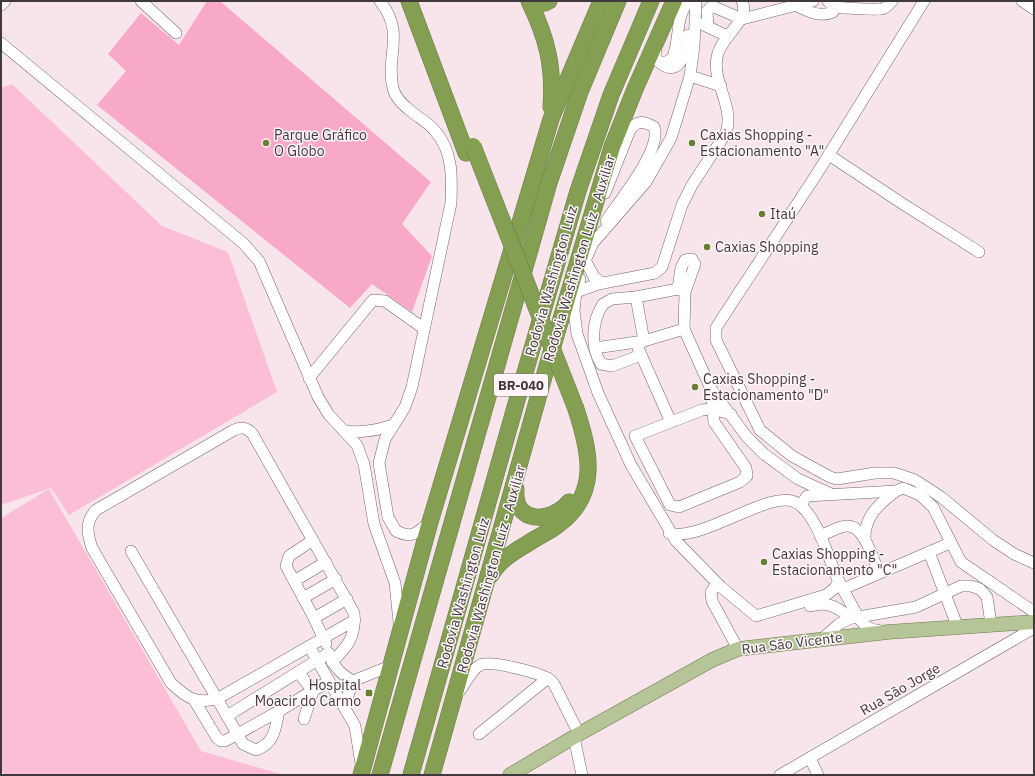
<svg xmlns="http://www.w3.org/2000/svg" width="1035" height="776" font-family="'IBM Plex Sans',sans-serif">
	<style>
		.green { fill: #fcbed7 }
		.building { fill: #f8a9ca }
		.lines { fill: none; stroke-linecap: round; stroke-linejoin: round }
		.minor-casing { stroke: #75656b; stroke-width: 12 }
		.major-casing { stroke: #6c7b4a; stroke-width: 15 }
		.highway-casing { stroke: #6c7b4a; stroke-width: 17 }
		.minor { stroke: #fff; stroke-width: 11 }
		.major { stroke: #b5c597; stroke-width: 14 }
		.highway { stroke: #849f51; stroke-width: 16 }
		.highway-bridge-casing { stroke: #6c7b4a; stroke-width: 17; stroke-linecap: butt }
		.highway-bridge { stroke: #849f51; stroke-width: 16 }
		.poi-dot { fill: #667f32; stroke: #fdf5f8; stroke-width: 1.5 }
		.labels { text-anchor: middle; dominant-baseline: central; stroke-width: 3; stroke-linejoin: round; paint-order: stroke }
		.shield { fill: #fdf5f8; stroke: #797174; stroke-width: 1 }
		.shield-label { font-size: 13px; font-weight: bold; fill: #40393c }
		.poi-label { font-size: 14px; fill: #40393c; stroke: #fdf5f8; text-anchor: start }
		.street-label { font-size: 14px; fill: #40393c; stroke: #fdf5f8 }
	</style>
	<rect width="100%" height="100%" fill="#f8e5ec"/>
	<g class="green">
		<path d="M12 84 162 226 228 252 277 392 69 515 51 488 1 505V88Z"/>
		<path d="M49 489 201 751 284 775H6L1 771V518Z"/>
	</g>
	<path class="building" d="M207 1H220L431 182 402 224 432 256 412 312 372 284 350 308 97 105 126 71 108 54 141 13 179 45Z"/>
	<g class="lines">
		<g class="minor-casing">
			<g id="minor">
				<path d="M141 1 176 33"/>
				<path d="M380 1C406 34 385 56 393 88 395 98 404 106 412 112 419 118 429 123 435 131 453 151 452 177 451 203L412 387 405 407 385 439 379 463 388 517 396 531C413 539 416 533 430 522"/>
				<path d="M924 1 818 172 719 323 716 328V340L760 430 792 456 830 477 837 479 875 473H894L915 480 941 497 993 540 1014 554 1034 563"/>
				<path d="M1022 1 1034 9"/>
				<path d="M1 5 5 1"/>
				<path d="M795 5C807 11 820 18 833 12L834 7 828 1"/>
				<path d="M834 7C841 8 880 10 882 9 886 8 889 4 892 1"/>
				<path d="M742 19 813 1"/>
				<path d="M702 24 727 36"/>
				<path d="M708 27 707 11 712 6 742 19"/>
				<path d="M1 43 243 243 259 261 318 397 329 415 357 445 364 464 374 524 395 583 399 622"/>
				<path d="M656 46 655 58C677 82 687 56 688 35"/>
				<path d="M659 62H666L672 59C681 40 674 18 689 1"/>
				<path d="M690 76 721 86"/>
				<path d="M829 155 903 204 979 252"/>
				<path d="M605 193 630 130C637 120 644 121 654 127 663 149 618 202 606 221"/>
				<path d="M585 260 594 277 602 283"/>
				<path d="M584 263 593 243 646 182 671 138 690 76 694 46 696 1"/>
				<path d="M580 279 576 292 598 284 655 273 662 267 682 205 692 185 726 133C735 107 712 83 717 57 721 35 751 21 742 1"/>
				<path d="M678 289 681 268 685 260 692 259 695 264 685 292 684 329 711 389 747 437 764 454 798 479 831 494"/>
				<path d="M576 292 574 311 577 334 598 393 631 465 676 541 721 587 756 616 826 595 835 588 839 581"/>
				<path d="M636 297 644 341"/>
				<path d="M595 348 644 341 684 329"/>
				<path d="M638 348 670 420"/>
				<path d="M641 355 612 366 601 364C590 346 592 321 603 304L612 299 636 297 678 289 684 291"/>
				<path d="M309 378 373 300 385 301 423 328"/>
				<path d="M711 389 714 422 746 468 747 476 740 482 679 507 670 505 635 436 702 410 711 409 731 414"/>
				<path d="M344 431C362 433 376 431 393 425"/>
				<path d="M801 505 807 496 896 491 903 488 920 495 933 507 961 562 1034 612"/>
				<path d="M669 533C702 543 772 487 797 503 818 516 828 558 838 580 842 588 847 596 851 604 856 613 860 623 869 628 873 630 877 630 881 631"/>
				<path d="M820 536C828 533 837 527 846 526 864 524 873 559 879 573"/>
				<path d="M313 540 289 556 286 566 314 618 326 644"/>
				<path d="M865 540C864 516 879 504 896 491"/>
				<path d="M131 551 227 716"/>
				<path d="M929 552 958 628"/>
				<path d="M294 581 326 562"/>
				<path d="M717 583 711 592 712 601 738 649"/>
				<path d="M843 589 950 543"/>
				<path d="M303 598 336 579"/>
				<path d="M810 606C828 601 837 607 851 618L839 624 822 639"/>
				<path d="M314 618 347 599"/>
				<path d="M853 618 916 607 961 586H971L980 589 987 597 991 624"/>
				<path d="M309 646 329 681"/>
				<path d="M332 662C348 646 356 637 354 613L252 433C246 428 242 426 234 430L96 510C85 522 87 533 92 548L171 683C187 698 195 704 217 699L355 620"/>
				<path d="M298 672 313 691 304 719"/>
				<path d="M459 692C465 684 471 670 480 665 490 660 536 672 547 678 550 679 552 682 554 684L579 734"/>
				<path d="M194 700 217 738 221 741H225L279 711"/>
				<path d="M344 707 353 681"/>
				<path d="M479 734 548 678"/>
				<path d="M574 737 582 775"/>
				<path d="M810 758 818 775"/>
				<path d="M361 764 355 726 329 681 279 711C275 729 275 743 256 750L243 744 227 716 329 653C333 666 340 674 353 681L390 666"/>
				<path d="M780 775 1034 628"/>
			</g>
		</g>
		<g class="major-casing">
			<path id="major" d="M510 775 579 734 712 660 738 649 888 632 1034 622"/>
		</g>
		<g class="highway-casing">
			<g id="highway">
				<path d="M409 1 466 153"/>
				<path d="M529 1C547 38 554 66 551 107"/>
				<path d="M532 1 545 3 549 1"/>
				<path d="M516 489C513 524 551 524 569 502"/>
				<path d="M491 575C499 561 513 552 527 544 537 537 549 532 558 525 600 494 590 452 576 409"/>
				<path d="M361 775 430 522 551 119 601 1"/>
				<path d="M380 775 549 183 580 92 618 1"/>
				<path d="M411 775 517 400 578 191 611 95 651 1"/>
				<path d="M432 775 547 366 612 147 635 89 674 1"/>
			</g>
		</g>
		<use href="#minor" class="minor"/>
		<use href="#major" class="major"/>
		<use href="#highway" class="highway"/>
		<g class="highway-bridge-casing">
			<path id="highway-bridge" d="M473 146 576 409"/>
		</g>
		<use href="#highway-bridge" class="highway-bridge"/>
	</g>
	<g class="poi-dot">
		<circle cx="266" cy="143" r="4"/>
		<circle cx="692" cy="143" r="4"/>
		<circle cx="762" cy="214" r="4"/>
		<circle cx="707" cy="247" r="4"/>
		<circle cx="695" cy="387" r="4"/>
		<circle cx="764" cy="562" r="4"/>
		<rect x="365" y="689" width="8" height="8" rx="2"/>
	</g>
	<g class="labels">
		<rect class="shield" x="494" y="374" width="54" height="22" rx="3"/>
		<g class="shield-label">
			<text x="521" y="385">BR-040</text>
		</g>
		<g class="poi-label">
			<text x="274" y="135">Parque Gráfico<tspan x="274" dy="16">O Globo</tspan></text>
			<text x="700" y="135">Caxias Shopping -<tspan x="700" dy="16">Estacionamento "A"</tspan></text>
			<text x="770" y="214">Itaú</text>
			<text x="715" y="247">Caxias Shopping</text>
			<text x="703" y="379">Caxias Shopping -<tspan x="703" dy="16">Estacionamento "D"</tspan></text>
			<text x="772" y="554">Caxias Shopping -<tspan x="772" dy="16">Estacionamento "C"</tspan></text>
			<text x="361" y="685" text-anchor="end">Hospital<tspan x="361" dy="16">Moacir do Carmo</tspan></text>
		</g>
		<g class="street-label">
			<text transform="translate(579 258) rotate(-73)">Rodovia Washington Luiz - Auxiliar</text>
			<text transform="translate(551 281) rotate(-74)">Rodovia Washington Luiz</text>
			<text transform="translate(491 569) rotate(-74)">Rodovia Washington Luiz - Auxiliar</text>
			<text transform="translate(463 593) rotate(-74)">Rodovia Washington Luiz</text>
			<text transform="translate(792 643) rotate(-7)">Rua Sāo Vicente</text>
			<text transform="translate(900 689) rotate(-30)">Rua São Jorge</text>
		</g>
	</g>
	<rect width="1035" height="776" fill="none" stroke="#40393c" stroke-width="4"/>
</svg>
